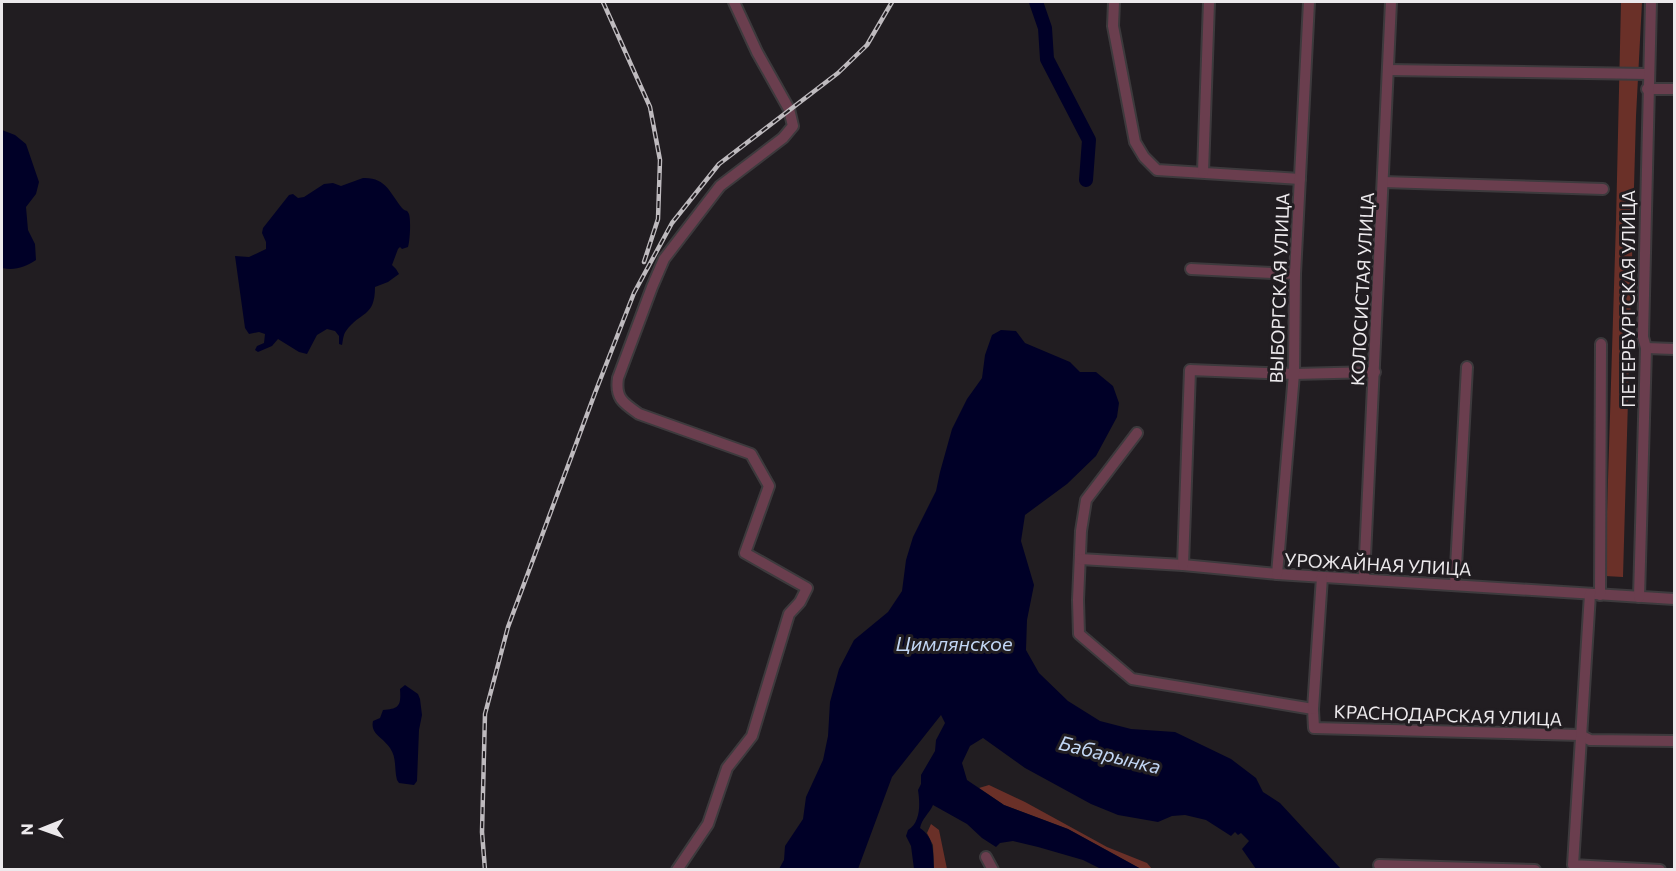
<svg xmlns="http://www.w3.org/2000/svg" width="1676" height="871" font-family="Commissioner,sans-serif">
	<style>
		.green { fill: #6a3028 }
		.water { fill: #000027 }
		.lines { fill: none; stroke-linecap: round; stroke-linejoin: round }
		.river { stroke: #000027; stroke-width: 14 }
		.minor-casing { stroke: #3d3a3d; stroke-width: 14 }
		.minor { stroke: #6a3e4e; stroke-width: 10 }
		.rail-casing { stroke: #bebabe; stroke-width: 4.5 }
		.rail { stroke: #211d21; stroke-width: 2; stroke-dasharray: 7; stroke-linecap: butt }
		.labels { text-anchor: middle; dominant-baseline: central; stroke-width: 6; stroke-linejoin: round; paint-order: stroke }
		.street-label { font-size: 18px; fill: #ece9ec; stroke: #211d21 }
		.water-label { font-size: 20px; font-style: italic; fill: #c2d6f4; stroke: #211d21 }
	</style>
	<rect width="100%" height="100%" fill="#211d21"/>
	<g class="green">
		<path d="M1621 2H1642L1636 116 1623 577 1605 576 1616 222Z"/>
		<path d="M989 785 1025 802 1107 847 1147 863 1152 869H1141L1068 829 1004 805 979 788Z"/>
		<path d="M931 824 939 830 947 869H934L933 845 927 833Z"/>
	</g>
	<g class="water">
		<path d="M2 127V130L15 135 26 144 39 182 36 194 26 207 28 230 35 244 36 260C25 267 15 271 2 268Z"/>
		<path d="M363 178C386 177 390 193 402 208 407 213 406 208 409 214 411 220 410 241 408 247L402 249 400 247 398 249 392 265 396 269 399 274 388 282 375 287C375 318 360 311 346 331 343 335 343 341 342 345L339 344V336L335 331 327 329 317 335 307 354 299 352 278 339 272 346 258 352 255 350 257 346 264 343 265 334 259 332 249 334 245 328 235 256 249 257 266 249V242L262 233 263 228 289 195 293 194 298 198 304 197 324 184 333 183 341 186Z"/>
		<path d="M1001 330 1016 331 1025 343 1070 362 1080 372H1096L1113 386 1119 403 1117 417 1096 456 1067 484 1025 515 1021 541 1034 585 1027 620 1026 650 1039 673 1068 701 1100 721 1131 729 1175 732 1231 759 1256 778 1263 792 1280 803 1341 869H1256L1242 849 1249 841 1241 833 1238 835 1235 832 1231 836 1206 820 1185 815 1172 816 1158 822 1118 815 1091 804 1025 768 983 738 970 746 962 763 967 780 1004 805 1068 829 1141 869H1101L1083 860 1038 847 1013 841 1000 843 996 847 982 838 967 824 933 805C929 814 922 818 920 828 935 838 933 853 934 869H914L911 846 906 836 908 830C921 822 920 803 918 790L921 784V775L935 751 936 740 945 723 941 715 892 777 858 869H779L784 860 785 846 803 819 806 797 823 760 828 736 830 702 839 669 854 640 888 612 902 591 906 560 913 537 936 491 940 472 952 429 967 399 982 378 985 355 992 335Z"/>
		<path d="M405 685 418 694 420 699 422 715 419 730 417 781 414 785 399 783 397 780C394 769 397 758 390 748 383 737 370 734 373 721L380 718 383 710C400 709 401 705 400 689Z"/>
	</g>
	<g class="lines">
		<path class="river" d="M1036 2 1045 28 1047 59 1089 140 1086 180"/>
		<g class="minor-casing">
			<g id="minor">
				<path d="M1114 2 1113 26 1135 142 1144 157 1157 170 1300 179"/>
				<path d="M1388 70 1648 74"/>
				<path d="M1647 89H1674"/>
				<path d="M1203 172 1209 2"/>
				<path d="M1383 182 1603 189"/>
				<path d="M1191 269 1295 274"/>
				<path d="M1646 348 1674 349"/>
				<path d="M1137 433 1086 500 1081 531 1078 600 1079 634 1132 679 1313 709 1314 728 1580 735 1590 740 1674 741"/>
				<path d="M1080 559 1183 565 1277 574 1674 599"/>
				<path d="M1183 565 1190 370 1294 374 1375 372"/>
				<path d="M1277 574 1294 374 1295 274 1309 2"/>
				<path d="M1364 578 1391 2"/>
				<path d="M1455 585 1467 367"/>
				<path d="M1590 594 1573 865 1660 870"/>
				<path d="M1600 595 1601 344"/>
				<path d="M1639 597 1646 348 1643 337 1651 2"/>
				<path d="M1313 709 1322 577"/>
				<path d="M986 857 993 870"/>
				<path d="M1379 865 1535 870"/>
				<path d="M677 870 708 824 727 768 752 736 789 614 800 602 807 588 745 553 769 486 751 454 639 414C623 403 615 398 618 378L652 287 664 259 720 186 783 138 793 126 789 109 757 52 734 2"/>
			</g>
		</g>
		<use href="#minor" class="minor"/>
		<g class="rail-casing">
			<g id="rail">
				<path d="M603 2 650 107 660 160 658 219 644 262"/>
				<path d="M485 870 482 832 485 714 508 627 595 393 634 293 672 223 719 164 838 73 867 45 892 2"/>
			</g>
		</g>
		<use href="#rail" class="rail"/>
	</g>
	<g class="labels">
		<g class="street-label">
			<text transform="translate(1279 288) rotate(-88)">ВЫБОРГСКАЯ УЛИЦА</text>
			<text transform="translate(1362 289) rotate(-87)">КОЛОСИСТАЯ УЛИЦА</text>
			<text transform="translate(1628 299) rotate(-90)">ПЕТЕРБУРГСКАЯ УЛИЦА</text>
			<text transform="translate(1378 564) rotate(3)">УРОЖАЙНАЯ УЛИЦА</text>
			<text transform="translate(1448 715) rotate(2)">КРАСНОДАРСКАЯ УЛИЦА</text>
		</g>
		<g class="water-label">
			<text x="954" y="643">Цимлянское</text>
			<text transform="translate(1110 754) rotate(14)">Бабарынка</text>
		</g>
	</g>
	<rect width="1676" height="871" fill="none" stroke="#ece9ec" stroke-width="6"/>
	<g transform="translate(42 829) rotate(269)" stroke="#211d21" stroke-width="4.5" paint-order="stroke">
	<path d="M0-4.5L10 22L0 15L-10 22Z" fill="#ece9ec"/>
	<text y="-9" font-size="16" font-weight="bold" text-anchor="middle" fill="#ece9ec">N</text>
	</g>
</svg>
